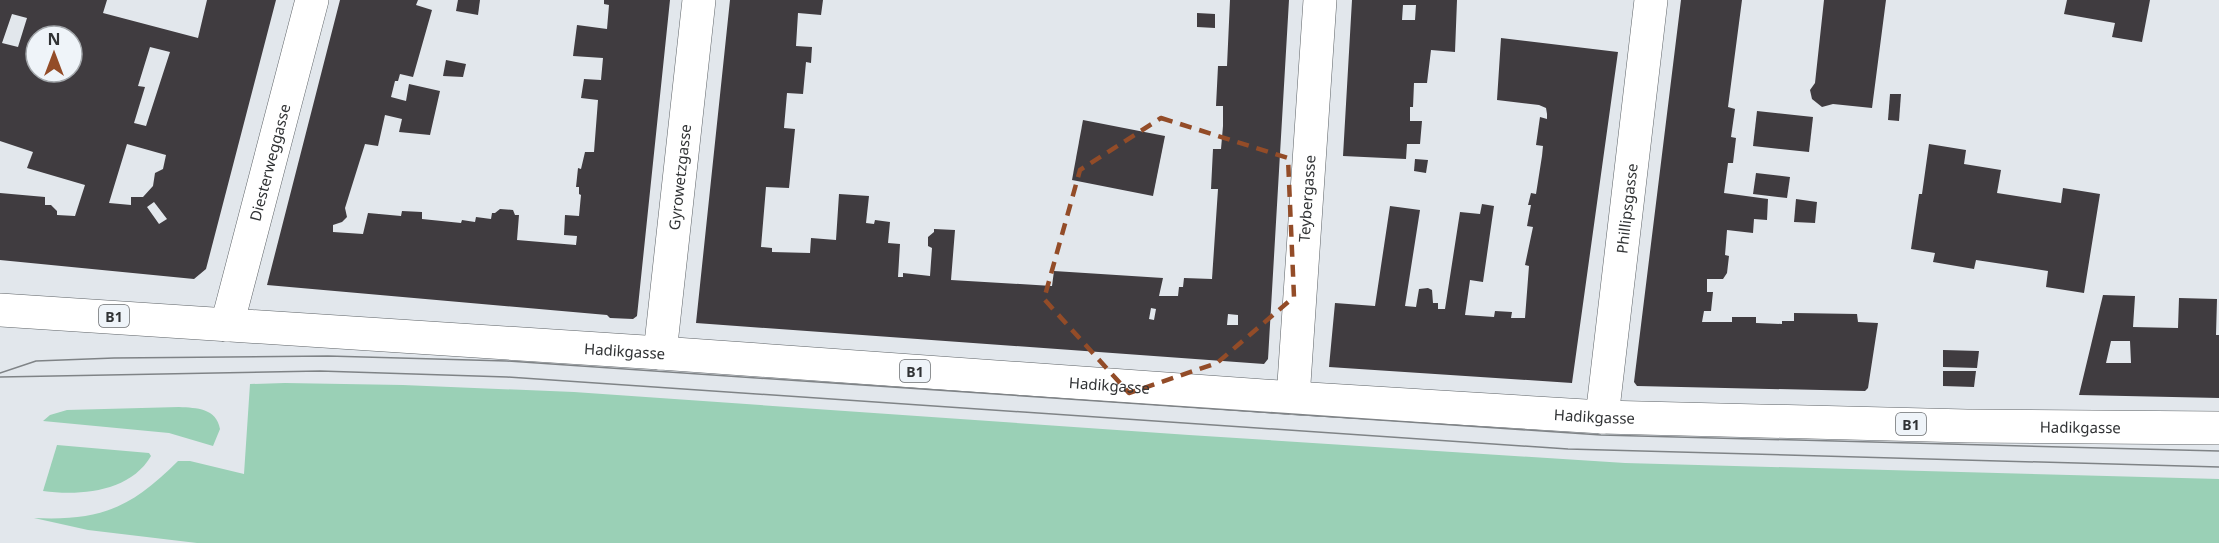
<svg xmlns="http://www.w3.org/2000/svg" width="2219" height="543" font-family="'Noto Sans',sans-serif">
	<style>
		.green { fill: #9ad0b6 }
		.building { fill: #403c40; fill-rule: evenodd }
		.lines { fill: none; stroke-linecap: round; stroke-linejoin: round }
		.minor-casing { stroke: #5e6367; stroke-width: 34 }
		.primary-casing { stroke: #5e6367; stroke-width: 34 }
		.minor { stroke: #fff; stroke-width: 33 }
		.primary { stroke: #fff; stroke-width: 33 }
		.tram { stroke: #7f8386; stroke-width: 1.5 }
		.marked { fill: none; stroke: #934c28; stroke-width: 4.5; stroke-dasharray: 12 8; stroke-linejoin: round }
		.labels { text-anchor: middle; dominant-baseline: central; stroke-width: 6; stroke-linejoin: round; paint-order: stroke }
		.shield { fill: #eff4f9; stroke: #6a6d70; stroke-width: 1.5 }
		.shield-label { font-size: 14px; font-weight: bold; fill: #313335 }
		.street-label { font-size: 15px; fill: #313335; stroke: #eff4f9 }
	</style>
	<rect width="100%" height="100%" fill="#e2e7ec"/>
	<g class="green">
		<path d="M285 383 403 385 574 392 1189 435 1625 463 2219 479V543H197L88 530 34 518C101 521 131 508 178 461H190L244 474 250 384Z"/>
		<path d="M179 407C197 408 216 408 220 429L213 446 169 433 43 421 50 415 67 410Z"/>
		<path d="M57 445 149 453 151 456C130 492 80 496 43 491Z"/>
	</g>
	<g class="building">
		<path d="M0 0H107L103 13 198 38 207 0H276L206 269 194 279 0 260V193L45 197V205H51L57 211V215L75 216 85 185 27 168 33 152 0 141ZM12 14 27 18 18 47 2 43ZM36 36H72V72H36ZM150 47 170 52 146 126 134 123 145 87 138 86ZM127 144 166 155 163 169 155 173 153 186 143 197H131V205L109 203ZM154 202 167 219 159 224 147 207Z"/>
		<path d="M340 0H418L416 5 432 10 413 77 400 74 398 81H395L391 97 406 101 409 84 440 91 430 135 399 132 402 119 385 115 378 146 365 144 345 208 347 217 342 222 333 225V232L363 234 368 213 401 216 402 211 422 212V219L461 223 462 220 475 222 476 217 491 219 492 213H495L500 209 513 210 515 215H519L517 240 576 245 577 236 564 235 565 215 579 216 581 195 579 194V187H576L578 168 581 169 585 152H594L598 100 581 98 584 79 601 80 603 58 573 56 577 25 607 29 609 5 604 4V0H670L637 316 633 319 610 318 607 315 267 285Z"/>
		<path d="M458 0H480L478 15 456 11Z"/>
		<path d="M730 0H823L821 15 798 13 796 46 812 47 811 63 806 62 803 94 787 93 784 128 795 129 789 188 766 187 761 247 772 248V252L810 253 811 238 836 240 839 194 869 196 866 223 874 224 875 220 890 222 888 243 900 244 898 277H903V273L930 276 932 248 928 246V237L934 232V229L955 230 951 280 1052 286 1054 271 1163 278 1159 296H1178L1179 287H1183L1184 278 1212 279 1218 189H1211L1213 149H1221L1223 126V106H1216L1218 66H1227L1230 0H1289L1268 359 1264 364 696 323ZM1151 308 1156 309 1154 320 1149 319ZM1228 314 1238 315V325H1227Z"/>
		<path d="M1352 0H1457L1455 52 1431 50 1427 83H1414L1413 107H1410V121H1422L1420 144H1407L1406 159 1343 156ZM1403 5H1416L1415 20H1402Z"/>
		<path d="M1681 0H1742L1728 107 1735 109 1731 137 1736 138 1733 163H1728L1724 193 1768 199 1767 220 1754 219 1753 233 1727 230 1725 255 1729 256 1727 273 1723 279H1707V292H1713L1711 311H1704L1702 322H1732V317H1756V323L1782 324V321H1794V313L1857 314 1858 322 1878 323 1868 388 1865 391 1637 386 1634 382Z"/>
		<path d="M1824 0H1886L1872 108 1833 104 1822 107 1812 99 1810 90 1815 83Z"/>
		<path d="M2067 0H2150L2142 42 2112 37 2115 23 2064 14Z"/>
		<path d="M1197 13 1215 14V28L1197 27Z"/>
		<path d="M1501 38 1618 52 1572 383 1329 367 1335 303 1375 306 1390 206 1420 210 1405 306 1416 307 1419 289 1428 288 1432 290 1433 303H1438V309H1445L1460 212 1480 214 1482 204 1494 206 1483 282 1470 280 1465 315 1494 317 1495 311 1512 312 1511 318H1525L1529 266 1525 265 1533 227 1527 226 1531 205H1528L1531 193 1536 194 1542 156 1543 146 1536 145 1540 117 1547 119V114L1546 108 1539 105 1497 100Z"/>
		<path d="M446 60 466 64 463 77 443 76Z"/>
		<path d="M1890 94H1901L1899 121 1888 120Z"/>
		<path d="M1757 111 1813 117 1809 152 1753 146Z"/>
		<path d="M1083 120 1165 136 1153 196 1072 180Z"/>
		<path d="M1929 144 1966 150 1964 164 2001 170 1997 193 2061 203 2063 188 2100 194 2084 293 2046 287 2048 271 1976 260 1974 269 1933 262 1935 253 1911 249 1919 194H1922Z"/>
		<path d="M1415 159 1428 160 1426 173 1414 171Z"/>
		<path d="M1756 173 1790 177 1787 198 1753 194Z"/>
		<path d="M1796 199 1817 202 1815 223 1794 222Z"/>
		<path d="M2103 295 2135 296 2133 327 2178 328 2179 298 2217 299 2216 335H2219V398L2079 395ZM2111 341H2130L2131 363H2106Z"/>
		<path d="M1943 350 1979 351 1977 368 1943 367Z"/>
		<path d="M1943 371H1976L1974 387 1943 386Z"/>
	</g>
	<g class="lines">
		<g class="minor-casing">
			<g id="minor">
				<path id="s1" d="M227 325 312 0"/>
				<path id="s2" d="M660 353 699 0"/>
				<path id="s3" d="M1293 398 1320 0"/>
				<path id="s4" d="M1602 417 1651 0"/>
			</g>
		</g>
		<g class="primary-casing">
			<g id="primary">
				<path id="s5" d="M0 310 660 353 1293 398 1602 417 1967 426 2219 428"/>
			</g>
		</g>
		<use href="#minor" class="minor"/>
		<use href="#primary" class="primary"/>
		<g class="tram">
			<path d="M0 373 36 361 114 358 328 356 507 361 1601 435 2219 451"/>
			<path d="M0 377 320 371 507 377 1568 449 2219 467"/>
		</g>
	</g>
	<path class="marked" d="M1161 118 1288 158 1294 297 1217 363 1129 393 1044 299 1080 170Z"/>
	<g class="labels">
		<g class="shield">
			<rect x="99" y="305" width="30" height="22" rx="4.5"/>
			<rect x="900" y="360" width="30" height="22" rx="4.5"/>
			<rect x="1896" y="413" width="30" height="22" rx="4.5"/>
		</g>
		<g class="shield-label">
			<text x="114" y="316">B1</text>
			<text x="915" y="371">B1</text>
			<text x="1911" y="424">B1</text>
		</g>
		<g class="street-label">
			<text stroke="none"><textPath href="#s1" startOffset="168">Diesterweggasse</textPath></text>
			<text stroke="none"><textPath href="#s2" startOffset="177">Gyrowetzgasse</textPath></text>
			<text stroke="none"><textPath href="#s3" startOffset="200">Teybergasse</textPath></text>
			<text stroke="none"><textPath href="#s4" startOffset="210">Phillipsgasse</textPath></text>
			<text stroke="none"><textPath href="#s5" startOffset="626">Hadikgasse</textPath></text>
			<text stroke="none"><textPath href="#s5" startOffset="1112">Hadikgasse</textPath></text>
			<text stroke="none"><textPath href="#s5" startOffset="1598">Hadikgasse</textPath></text>
			<text stroke="none"><textPath href="#s5" startOffset="2084">Hadikgasse</textPath></text>
		</g>
	</g>
	<g transform="translate(54 54)"><circle r="28" fill="#eff4f9" stroke="#a3a7ab" stroke-width="1.5"/>
	<path d="M0-4.5L10 22L0 15L-10 22Z" fill="#934c28"/>
	<text y="-9" font-size="16" font-weight="bold" text-anchor="middle" fill="#313335">N</text>
	</g>
</svg>
